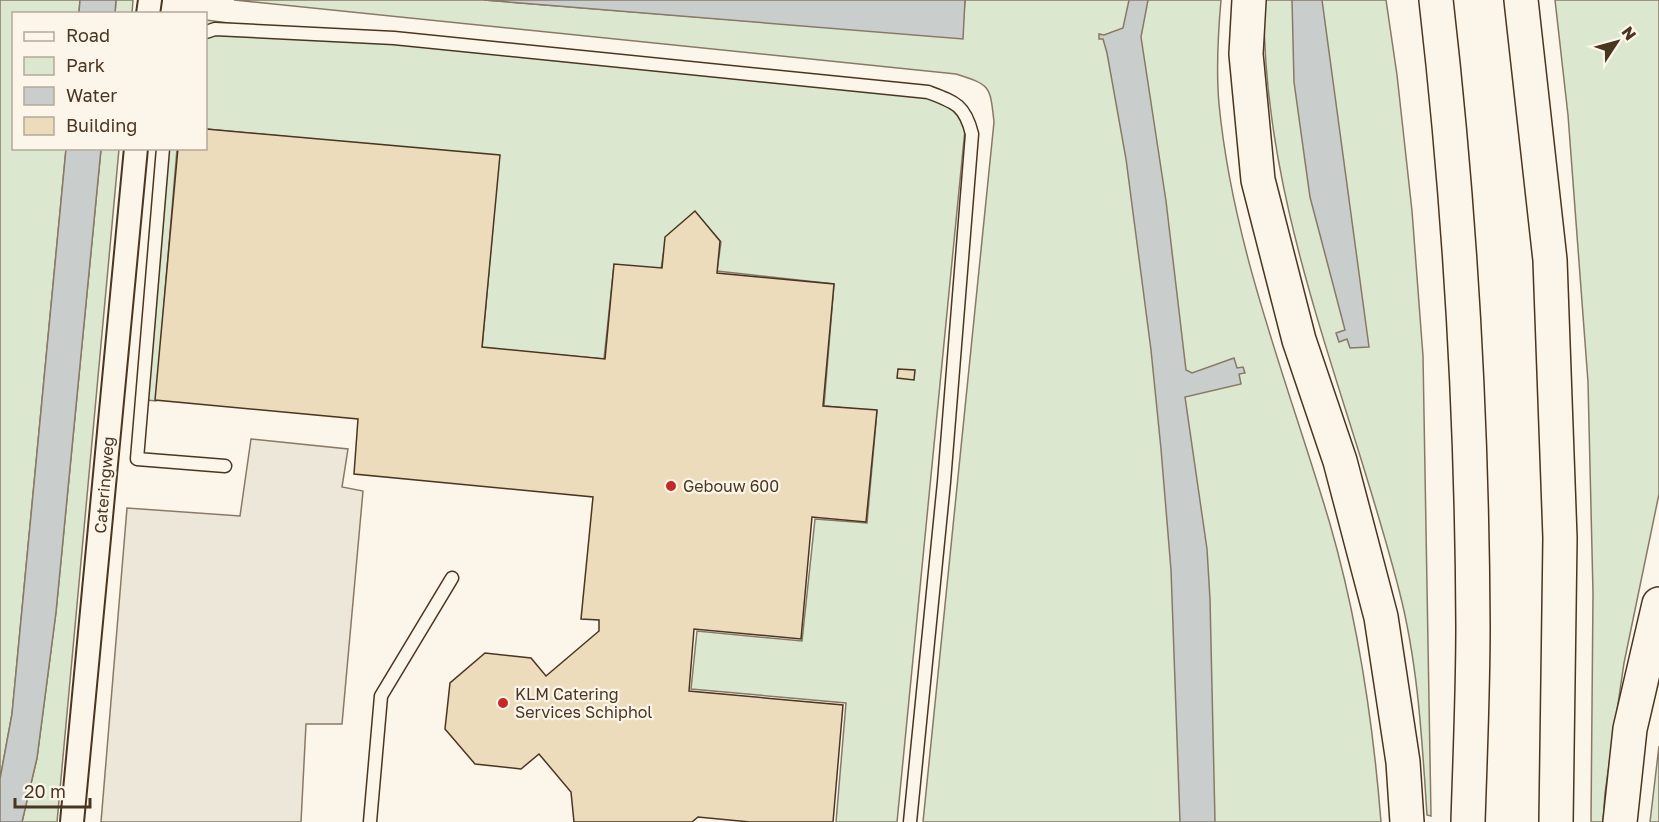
<svg xmlns="http://www.w3.org/2000/svg" width="1659" height="822" font-family="'Golos Text',sans-serif">
	<style>
		.green { fill: #dce7d0; stroke: #887966; stroke-width: 1.5 }
		.parking { fill: #ede7d9; stroke: #887966; stroke-width: 1.5 }
		.water { fill: #c9cecd; stroke: #887966; stroke-width: 1.5 }
		.building { fill: #ecdcbc; stroke: #4a3520; stroke-width: 1.5 }
		.lines { fill: none; stroke-linecap: round; stroke-linejoin: round }
		.service-casing { stroke: #4a3520; stroke-width: 15 }
		.minor-casing { stroke: #4a3520; stroke-width: 26 }
		.motorway-casing { stroke: #4a3520; stroke-width: 36 }
		.service { stroke: #fbf6e9; stroke-width: 12 }
		.minor { stroke: #fbf6e9; stroke-width: 22 }
		.motorway { stroke: #fbf6e9; stroke-width: 33 }
		.poi-dot { fill: #c62828; stroke: #fbf6e9; stroke-width: 2 }
		.labels { text-anchor: middle; dominant-baseline: central; stroke-width: 4.5; stroke-linejoin: round; paint-order: stroke }
		.street-label { font-size: 16px; fill: #4a3520; stroke: #fbf6e9 }
		.poi-label { font-size: 16px; fill: #4a3520; stroke: #fbf6e9; text-anchor: start }
	</style>
	<rect width="100%" height="100%" fill="#fbf6e9"/>
	<g class="green">
		<path d="M0 0H80L79 13 14 14V148L66 149 12 714 0 779Z"/>
		<path d="M116 0H133L132 13 115 14Z"/>
		<path d="M234 0H484L962 38 965 0H1221C1218 34 1216 70 1219 104 1233 249 1289 385 1330 524 1358 621 1373 721 1381 822H923L994 122C990 86 991 85 956 74Z"/>
		<path d="M1264 0H1386L1397 75 1412 211 1423 356 1431 816 1427 815C1422 740 1418 663 1399 590 1349 394 1261 206 1264 0Z"/>
		<path d="M1555 0H1659V494L1624 663 1605 793 1603 822H1591L1593 593 1588 382 1568 115Z"/>
		<path d="M206 20 287 31 948 100 966 119 897 822H836L846 703 691 689 697 631 802 641 815 519 867 523 877 411 824 406 834 284 717 271 721 242 695 212 666 237 661 269 614 265 604 359 482 348 499 157 206 129Z"/>
		<path d="M101 149H119L57 822H22L37 758 56 612Z"/>
		<path d="M159 149H177L156 401 137 399Z"/>
		<path d="M1659 746V822H1650Z"/>
	</g>
	<path class="parking" d="M251 439 348 449 342 487 363 491 342 724H306L301 822H101L127 508 240 516Z"/>
	<g class="water">
		<path d="M80 0H116L115 13H79Z"/>
		<path d="M484 0H965L963 39Z"/>
		<path d="M1129 0H1148L1141 37 1166 201 1186 370 1192 373 1234 358 1237 368 1243 367 1245 373 1239 374 1241 384 1185 397 1207 549 1210 599 1215 822H1180L1171 570 1161 449 1151 350 1126 159 1107 53 1103 39H1099V34L1104 35 1123 28Z"/>
		<path d="M1292 0H1322L1369 347 1350 348 1347 339 1339 342 1336 333 1345 330 1310 197 1294 82Z"/>
		<path d="M66 149H101L56 612 37 758 22 822H0V779L12 714Z"/>
	</g>
	<g class="building">
		<path d="M206 129 500 155 482 347 605 359 614 264 662 268 665 237 695 211 720 241 717 273 834 284 823 406 877 410 866 522 812 517 801 639 694 629 689 691 843 705 833 822H750L698 817 692 822H574L571 792 539 754 521 769 475 764 445 729 450 683 485 653 531 658 546 676 599 631V620L581 619 593 497 354 474 358 419 155 400 178 148H206Z"/>
		<path d="M898 369 915 370 914 380 897 378Z"/>
	</g>
	<g class="lines">
		<g class="service-casing">
			<g id="service">
				<path d="M206 32 215 29 394 38 928 92C955 102 965 105 972 134L944 482 910 822"/>
				<path d="M163 148 137 459 225 466"/>
				<path d="M370 822 381 696 452 578"/>
			</g>
		</g>
		<g class="minor-casing">
			<g id="minor">
				<path d="M148 14 150 0"/>
				<path d="M72 822 136 148"/>
			</g>
		</g>
		<g class="motorway-casing">
			<g id="motorway">
				<path d="M1249 0 1246 54 1258 180 1299 340 1340 461 1381 617 1403 762 1407 822"/>
				<path d="M1436 0C1460 208 1472 417 1473 626 1473 692 1470 757 1468 822"/>
				<path d="M1521 0 1550 260 1560 538 1556 822"/>
				<path d="M1620 822 1630 729 1659 604"/>
			</g>
		</g>
		<use href="#service" class="service"/>
		<use href="#minor" class="minor"/>
		<use href="#motorway" class="motorway"/>
	</g>
	<g class="poi-dot">
		<circle cx="671" cy="486" r="6"/>
		<circle cx="503" cy="703" r="6"/>
	</g>
	<g class="labels">
		<g class="street-label">
			<text transform="translate(104 485) rotate(-85)">Cateringweg</text>
		</g>
		<g class="poi-label">
			<text x="683" y="486">Gebouw 600</text>
			<text x="515" y="694">KLM Catering<tspan x="515" dy="18">Services Schiphol</tspan></text>
		</g>
	</g>
	<rect x="12" y="12" width="195" height="138" fill="#fbf6e9" stroke="#b4a999" stroke-width="1.5"/>
	<rect x="24" y="32" width="30" height="9" fill="#fbf6e9" stroke="#b4a999" stroke-width="1.5"/>
	<text x="66" y="42" font-size="18" fill="#4a3520">Road</text>
	<rect x="24" y="57" width="30" height="18" fill="#dce7d0" stroke="#b4a999" stroke-width="1.5"/>
	<text x="66" y="72" font-size="18" fill="#4a3520">Park</text>
	<rect x="24" y="87" width="30" height="18" fill="#c9cecd" stroke="#b4a999" stroke-width="1.5"/>
	<text x="66" y="102" font-size="18" fill="#4a3520">Water</text>
	<rect x="24" y="117" width="30" height="18" fill="#ecdcbc" stroke="#b4a999" stroke-width="1.5"/>
	<text x="66" y="132" font-size="18" fill="#4a3520">Building</text>
	<g transform="translate(1617 42) rotate(54)" stroke="#fbf6e9" stroke-width="4.5" paint-order="stroke">
	<path d="M0-4.5L10 22L0 15L-10 22Z" fill="#4a3520"/>
	<text y="-9" font-size="16" font-weight="bold" text-anchor="middle" fill="#4a3520">N</text>
	</g>
	<path d="M15 798v9h75v-9" fill="none" stroke="#4a3520" stroke-width="3"/>
	<text x="24" y="798" font-size="18" fill="#4a3520" stroke="#fbf6e9" stroke-width="4.5" paint-order="stroke">20 m</text>
</svg>
